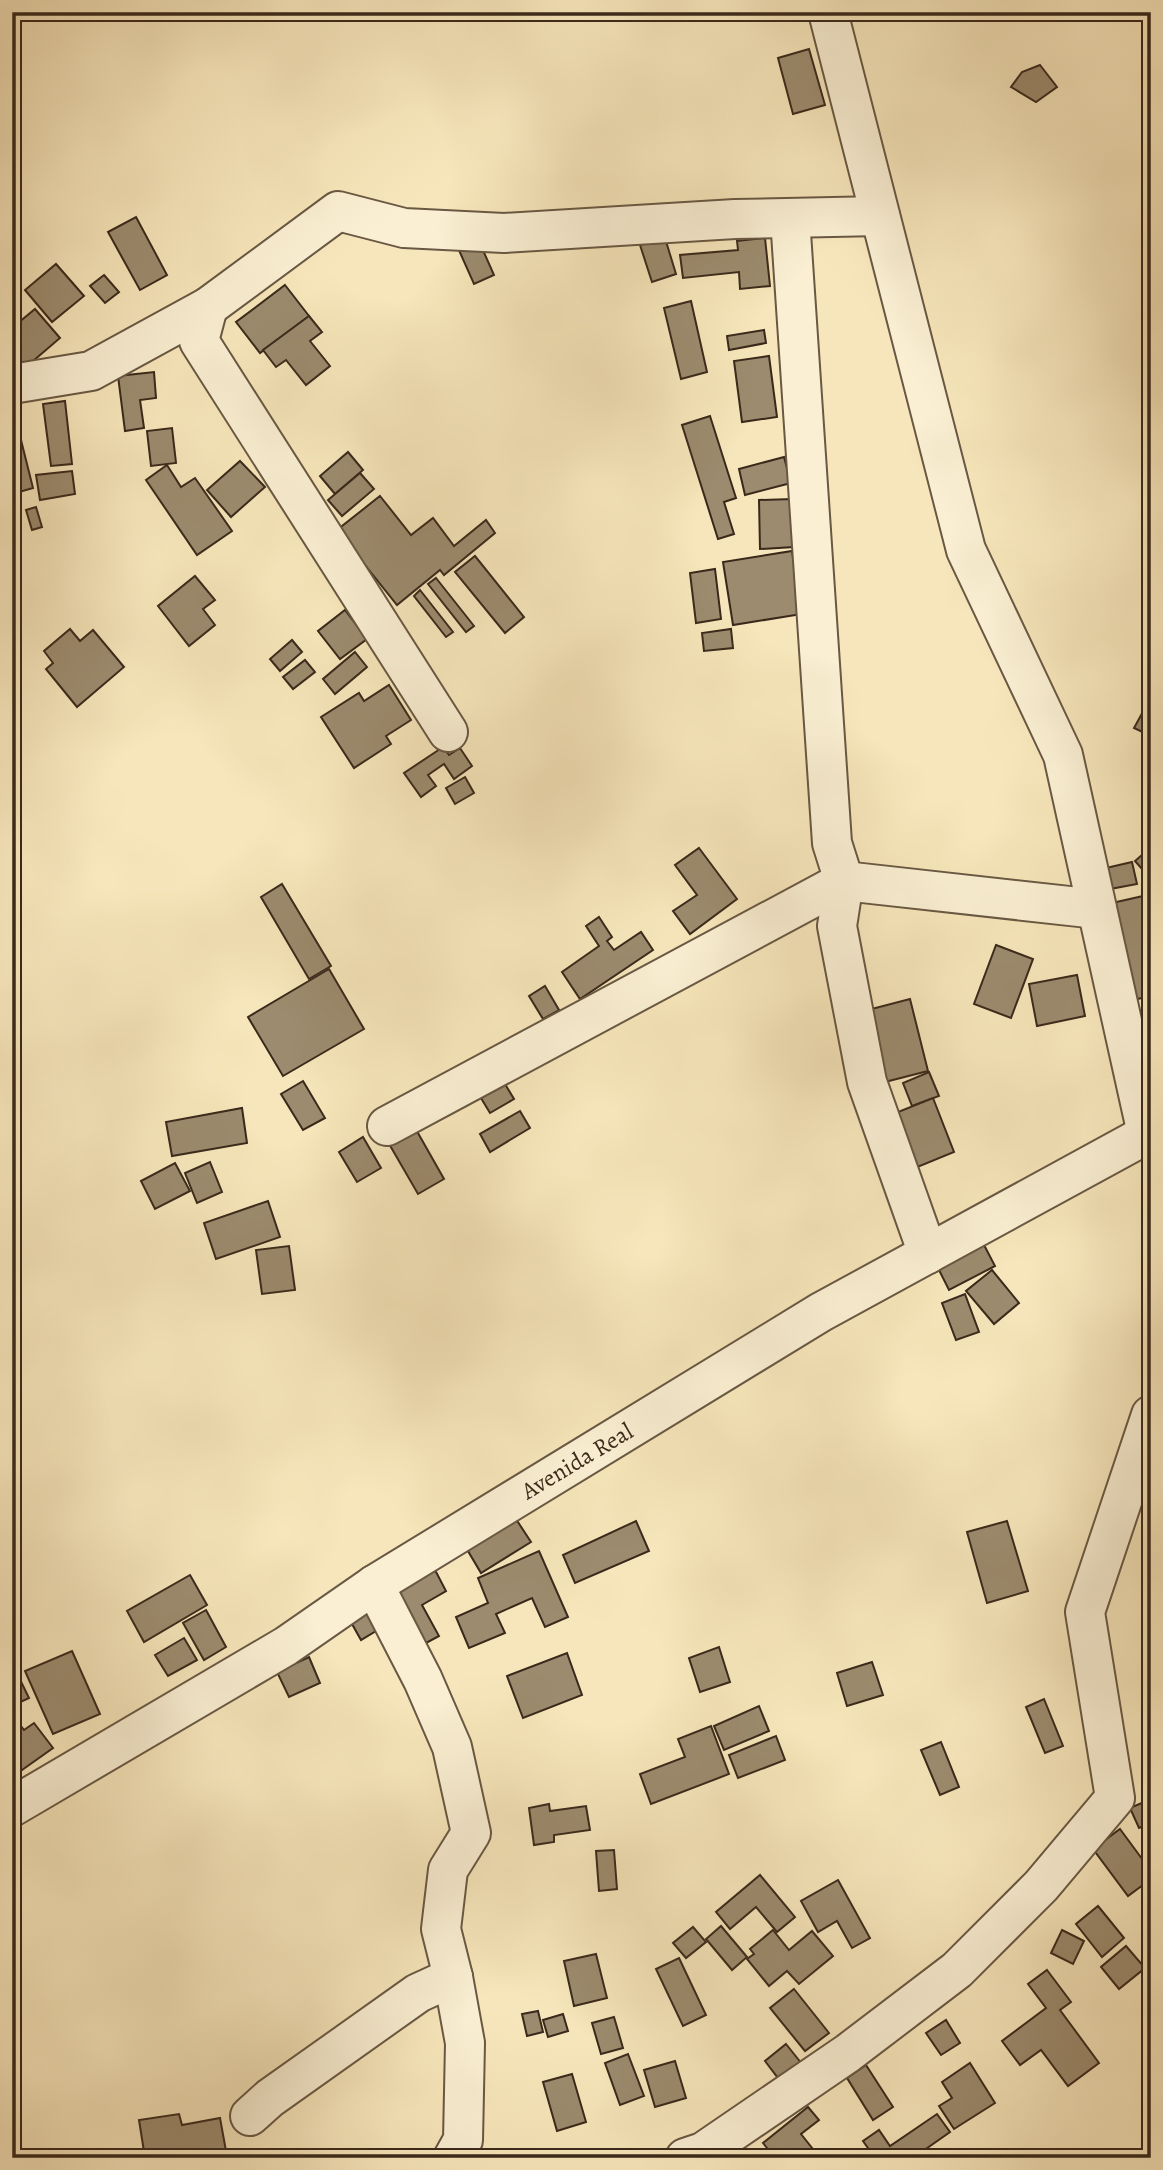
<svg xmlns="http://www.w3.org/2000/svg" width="1163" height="2170" font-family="Alegreya,serif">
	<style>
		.building { fill: #9c8b6e; stroke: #3a291b; stroke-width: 2 }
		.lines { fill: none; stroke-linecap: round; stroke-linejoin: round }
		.street-casing { stroke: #695843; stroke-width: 42 }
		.street { stroke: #faefd3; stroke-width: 38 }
		.labels { text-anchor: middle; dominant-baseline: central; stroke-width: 7; stroke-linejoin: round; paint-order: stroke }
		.street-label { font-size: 24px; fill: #3a291b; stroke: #faefd3 }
	</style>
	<rect width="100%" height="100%" fill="#f7e6bb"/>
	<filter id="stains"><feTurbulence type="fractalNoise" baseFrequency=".00286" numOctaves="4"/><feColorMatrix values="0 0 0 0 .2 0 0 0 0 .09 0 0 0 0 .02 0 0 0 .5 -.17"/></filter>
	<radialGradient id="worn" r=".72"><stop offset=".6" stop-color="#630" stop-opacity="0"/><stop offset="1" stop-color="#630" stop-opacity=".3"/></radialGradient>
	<g class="building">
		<path d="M809 49 825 105 793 114 778 58Z"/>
		<path d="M1040 65 1057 87 1036 102 1011 87 1022 72Z"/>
		<path d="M136 217 167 275 140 290 108 232Z"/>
		<path d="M665 238 676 274 652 282 640 245Z"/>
		<path d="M765 238 770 286 740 289 739 272 683 278 680 255 738 250 737 241Z"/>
		<path d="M478 239 494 275 474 284 458 248Z"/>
		<path d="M56 264 84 296 52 322 25 290Z"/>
		<path d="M104 275 119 292 105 303 90 286Z"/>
		<path d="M285 285 309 316 260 353 236 322Z"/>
		<path d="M691 301 707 372 681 379 664 308Z"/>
		<path d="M35 309 60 338 26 367 12 350V328Z"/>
		<path d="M309 316 322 332 310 341 330 366 306 385 286 360 276 367 263 350Z"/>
		<path d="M764 330 766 343 729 350 727 336Z"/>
		<path d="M769 356 777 417 742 422 734 361Z"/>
		<path d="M154 372 156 398 140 400 144 428 125 431 118 376Z"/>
		<path d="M65 401 72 464 51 466 43 404Z"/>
		<path d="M710 416 736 498 724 502 734 534 718 539 682 425Z"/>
		<path d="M172 428 176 463 151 466 147 431Z"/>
		<path d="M19 432 33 488 19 492 12 463V434Z"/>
		<path d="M348 452 363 470 335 494 320 476Z"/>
		<path d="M784 457 791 483 745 495 739 469Z"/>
		<path d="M240 461 265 487 231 517 207 490Z"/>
		<path d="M167 465 181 487 195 478 232 531 197 555 146 480Z"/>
		<path d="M72 471 75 494 40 500 36 475Z"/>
		<path d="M360 473 374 489 342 516 328 500Z"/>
		<path d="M380 496 411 535 433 518 454 546 486 520 495 533 444 575 440 570 397 605 337 530Z"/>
		<path d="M792 499 794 547 760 549 759 500Z"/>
		<path d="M36 507 42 527 32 530 26 510Z"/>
		<path d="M792 551 802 614 733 625 723 562Z"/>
		<path d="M475 556 524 617 505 633 455 572Z"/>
		<path d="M715 569 721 619 696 623 690 573Z"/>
		<path d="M195 576 215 600 203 609 215 625 189 646 158 606Z"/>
		<path d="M436 578 474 626 466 632 428 584Z"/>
		<path d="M420 590 453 632 446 637 414 596Z"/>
		<path d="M345 610 367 639 340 659 318 631Z"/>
		<path d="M70 629 80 641 93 630 124 667 77 707 46 669 53 663 44 651Z"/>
		<path d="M731 629 733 648 704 651 702 633Z"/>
		<path d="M292 640 302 652 280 671 270 659Z"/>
		<path d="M355 652 367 667 335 694 323 679Z"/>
		<path d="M305 660 315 672 293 689 283 677Z"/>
		<path d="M389 685 411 720 386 736 391 744 354 768 321 717 359 693 364 701Z"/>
		<path d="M1151 697V736L1134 728Z"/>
		<path d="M443 747 449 755 460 748 472 766 454 779 444 764 428 775 436 786 421 797 404 773Z"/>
		<path d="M465 777 474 793 455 804 446 788Z"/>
		<path d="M1151 847V878H1150L1135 861Z"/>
		<path d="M699 848 737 899 690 934 673 911 697 895 675 865Z"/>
		<path d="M1132 862 1137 884 1110 889 1106 868Z"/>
		<path d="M282 884 331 966 309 979 261 897Z"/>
		<path d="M1143 896 1151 931V996L1133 1000 1112 903Z"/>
		<path d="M599 917 612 937 607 941 614 950 641 932 653 950 580 999 562 972 599 946 586 926Z"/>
		<path d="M996 945 1033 959 1011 1018 974 1004Z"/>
		<path d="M329 969 364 1029 283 1076 248 1017Z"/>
		<path d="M1077 975 1085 1016 1037 1026 1029 984Z"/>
		<path d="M545 986 559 1010 543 1019 529 996Z"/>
		<path d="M910 999 928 1071 881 1083 864 1011Z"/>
		<path d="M929 1072 939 1096 912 1106 903 1083Z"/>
		<path d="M303 1081 325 1118 303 1130 281 1094Z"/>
		<path d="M505 1084 514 1099 490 1113 481 1098Z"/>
		<path d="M933 1098 954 1152 915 1168 893 1114Z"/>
		<path d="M242 1108 247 1143 172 1156 166 1122Z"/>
		<path d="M520 1111 530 1128 490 1152 480 1134Z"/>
		<path d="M414 1126 444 1179 418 1194 388 1142Z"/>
		<path d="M363 1137 381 1168 357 1182 339 1152Z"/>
		<path d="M210 1162 222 1192 197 1203 185 1173Z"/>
		<path d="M175 1163 190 1191 155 1209 141 1181Z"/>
		<path d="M268 1201 280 1237 216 1259 204 1223Z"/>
		<path d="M983 1243 995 1266 949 1290 937 1266Z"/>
		<path d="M289 1246 295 1290 262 1294 256 1250Z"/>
		<path d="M992 1270 1019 1303 994 1324 966 1291Z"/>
		<path d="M965 1294 979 1332 956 1340 942 1303Z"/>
		<path d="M514 1516 531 1542 481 1573 465 1546Z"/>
		<path d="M636 1521 649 1551 575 1583 563 1555Z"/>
		<path d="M1007 1521 1028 1591 987 1603 967 1532Z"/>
		<path d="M539 1551 568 1617 545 1627 532 1598 496 1614 505 1633 469 1648 456 1617 488 1603 478 1578Z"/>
		<path d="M434 1568 446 1591 422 1605 439 1636 417 1648 388 1593Z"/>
		<path d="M190 1575 207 1605 144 1642 127 1611Z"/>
		<path d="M371 1600 386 1625 361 1640 347 1615Z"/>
		<path d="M206 1610 226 1647 204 1660 183 1623Z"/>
		<path d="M184 1638 197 1660 168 1676 155 1655Z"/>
		<path d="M719 1647 730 1682 700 1692 689 1658Z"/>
		<path d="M72 1651 100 1714 53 1734 25 1671Z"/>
		<path d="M567 1653 582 1695 523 1718 507 1676Z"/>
		<path d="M309 1657 320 1683 289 1697 277 1672Z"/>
		<path d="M872 1662 883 1695 847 1706 837 1673Z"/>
		<path d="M12 1663 29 1698 12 1706Z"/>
		<path d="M1044 1699 1063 1746 1045 1753 1026 1707Z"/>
		<path d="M759 1706 769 1731 724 1750 714 1726Z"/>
		<path d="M12 1714 24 1730 34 1723 53 1748 15 1775 12 1772Z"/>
		<path d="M711 1726 729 1774 651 1804 640 1774 685 1757 678 1739Z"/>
		<path d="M776 1736 785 1760 738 1778 729 1755Z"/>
		<path d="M941 1742 959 1787 940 1795 921 1750Z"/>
		<path d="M1151 1799V1823L1139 1828 1130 1808Z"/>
		<path d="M549 1804 550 1811 586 1806 590 1830 554 1835V1842L534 1845 529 1808Z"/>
		<path d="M1120 1829 1151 1871V1879L1128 1896 1093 1849Z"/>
		<path d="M614 1850 617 1889 599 1891 596 1851Z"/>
		<path d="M760 1875 795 1917 777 1932 756 1907 730 1929 716 1912Z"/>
		<path d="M838 1880 870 1938 852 1948 837 1921 818 1932 801 1901Z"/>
		<path d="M1098 1906 1124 1938 1102 1957 1076 1924Z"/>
		<path d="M721 1926 747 1957 732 1970 706 1939Z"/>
		<path d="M693 1927 706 1942 686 1958 673 1943Z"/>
		<path d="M773 1930 789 1950 812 1931 833 1956 799 1984 787 1971 769 1986 747 1959 754 1954 750 1949Z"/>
		<path d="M1062 1930 1084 1941 1073 1964 1051 1953Z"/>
		<path d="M1126 1946 1145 1968 1119 1989 1101 1967Z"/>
		<path d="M596 1954 607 1998 574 2006 564 1961Z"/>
		<path d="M679 1958 706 2015 683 2026 656 1969Z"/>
		<path d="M1047 1970 1071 2002 1060 2010 1099 2063 1068 2086 1041 2050 1020 2065 1002 2041 1046 2008 1028 1984Z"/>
		<path d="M794 1989 829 2033 805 2051 770 2008Z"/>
		<path d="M538 2011 543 2032 527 2036 522 2014Z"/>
		<path d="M563 2014 568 2031 548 2037 543 2020Z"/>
		<path d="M614 2017 623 2048 601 2054 592 2023Z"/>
		<path d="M946 2020 960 2043 941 2055 926 2033Z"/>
		<path d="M786 2044 802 2064 781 2082 765 2061Z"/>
		<path d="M628 2054 644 2096 620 2105 605 2063Z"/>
		<path d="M675 2061 686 2098 655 2107 644 2070Z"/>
		<path d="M970 2063 995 2103 954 2129 939 2106 952 2098 942 2082Z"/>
		<path d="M866 2065 893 2107 873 2120 847 2078Z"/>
		<path d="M572 2074 586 2122 557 2131 543 2082Z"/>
		<path d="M808 2107 819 2120 801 2134 820 2158H787L783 2153 775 2158 763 2143Z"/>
		<path d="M179 2114 182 2125 220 2118 226 2151 188 2157 187 2152 158 2158H145L139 2120Z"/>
		<path d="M937 2114 950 2132 913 2158H875L863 2141 879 2130 890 2146Z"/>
	</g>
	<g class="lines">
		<g class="street-casing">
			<g id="street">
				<path d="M828 12 966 550 1063 755 1147 1134 1151 1142"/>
				<path d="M790 218 832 843 844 881 837 926 867 1082 928 1254"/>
				<path d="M208 307 199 341 448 732"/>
				<path d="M12 384 91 371 208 307 338 211 404 228 504 233 735 219 880 216"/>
				<path d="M387 1126 844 881 1097 909"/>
				<path d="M374 1585 423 1680 452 1747 471 1833 448 1870 441 1929 453 1977 465 2043 463 2140 453 2158"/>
				<path d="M12 1807 286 1646 374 1585 821 1312 1151 1132"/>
				<path d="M250 2116 270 2098 418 1993 453 1977"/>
				<path d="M685 2158 703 2152 848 2053 957 1970 1041 1886 1115 1798 1085 1612 1151 1415"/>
			</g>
		</g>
		<use href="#street" class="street"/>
	</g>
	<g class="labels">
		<g class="street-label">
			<text transform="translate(577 1461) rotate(-31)">Avenida Real</text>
		</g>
	</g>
	<rect width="1163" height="2170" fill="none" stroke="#f7e6bb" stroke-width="42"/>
	<rect x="14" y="14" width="1135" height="2142" fill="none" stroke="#3a291b" stroke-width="3.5"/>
	<rect x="21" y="21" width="1121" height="2128" fill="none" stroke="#3a291b" stroke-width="2"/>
	<rect width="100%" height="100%" filter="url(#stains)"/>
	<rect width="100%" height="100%" fill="url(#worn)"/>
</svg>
